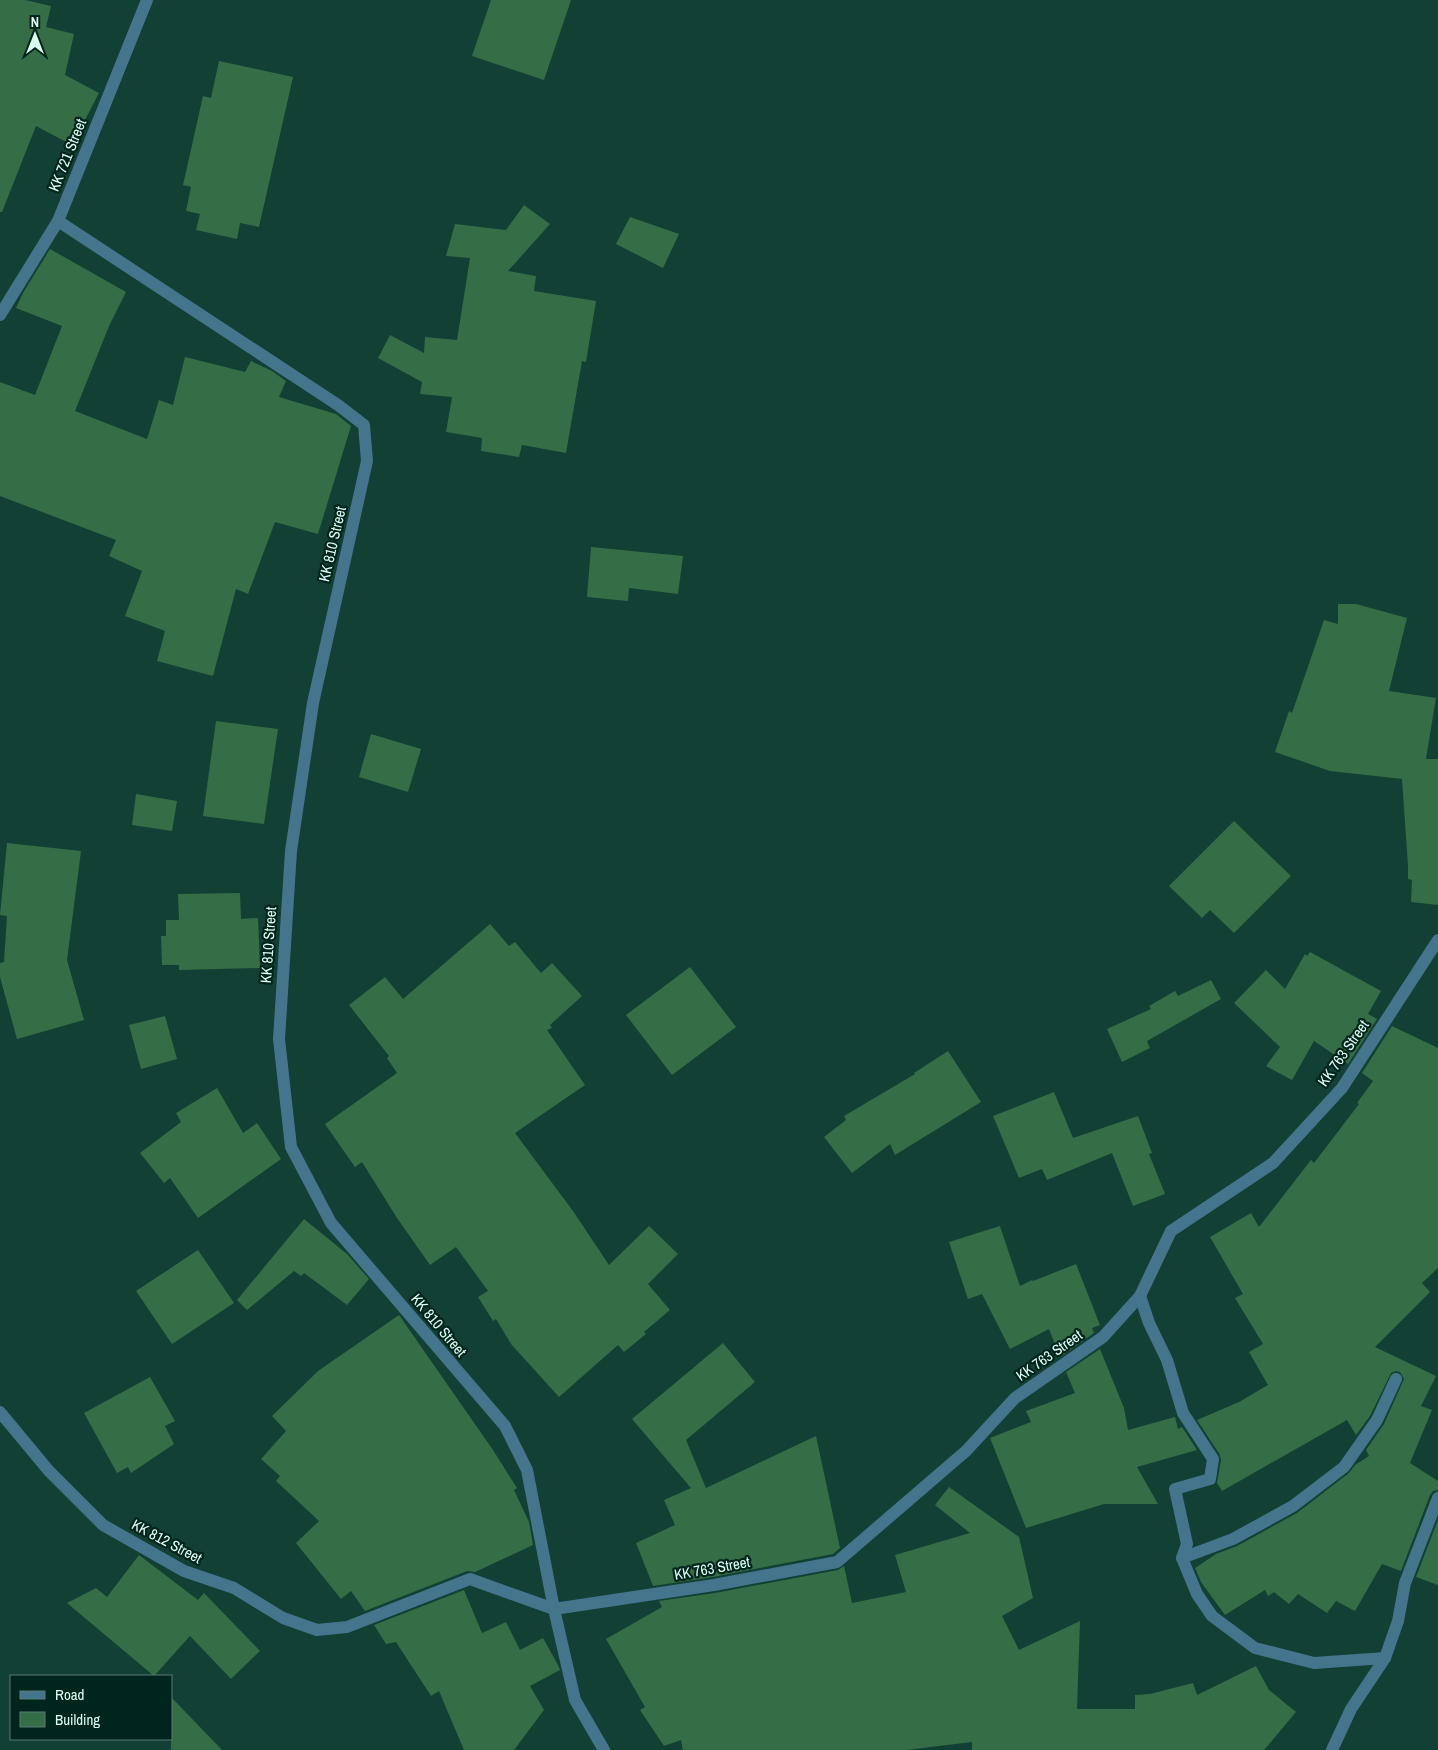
<svg xmlns="http://www.w3.org/2000/svg" width="1438" height="1750" font-family="'Archivo Narrow',sans-serif">
	<style>
		.building { fill: #356d46 }
		.lines { fill: none; stroke-linecap: round; stroke-linejoin: round }
		.street { stroke: #44758d; stroke-width: 12 }
		.labels { text-anchor: middle; dominant-baseline: central; stroke-width: 4.5; stroke-linejoin: round; paint-order: stroke }
		.street-label { font-size: 15px; fill: #ddfdf2; stroke: #00251c }
	</style>
	<rect width="100%" height="100%" fill="#124034"/>
	<g class="building">
		<path d="M0 0H25L51 6 46 27 74 34 65 75 99 93 72 145 36 126 2 212H0Z"/>
		<path d="M491 0H571L544 80 472 56Z"/>
		<path d="M219 61 293 77 259 227 240 223 237 239 196 230 200 214 186 211 191 187 183 185 203 96 211 98Z"/>
		<path d="M524 205 550 224 508 271 536 276 534 291 596 301 586 362 582 361 566 453 522 445 519 457 481 451 482 438 446 432 452 397 420 394 422 382 378 358 390 335 424 353 425 337 457 340 470 258 446 256 455 224 506 230Z"/>
		<path d="M630 217 679 234 663 268 616 244Z"/>
		<path d="M50 249 126 292 109 326 75 411 147 439 159 400 173 405 185 357 245 372 251 361 272 371 286 381 279 397 336 414 351 426 318 534 275 522 248 594 236 589 213 676 157 661 165 631 125 616 142 571 109 556 116 540 0 496V382L35 395 62 326 16 308 23 293Z"/>
		<path d="M591 547 683 556 678 594 629 588 628 601 587 597Z"/>
		<path d="M1338 604H1356L1407 618 1389 691 1436 698 1426 759H1438V905L1411 902 1412 880 1408 879V866L1402 779 1330 771 1275 752 1289 711 1292 713 1324 620 1338 624Z"/>
		<path d="M216 721 278 729 264 824 203 816Z"/>
		<path d="M371 734 421 749 408 792 359 777Z"/>
		<path d="M136 794 177 801 172 831 132 825Z"/>
		<path d="M1234 821 1291 876 1234 933 1210 910 1202 918 1169 886Z"/>
		<path d="M7 843 81 851 67 960 84 1020 17 1039 0 977V963L4 962 7 916 0 915Z"/>
		<path d="M240 893 241 919 258 918 260 968 179 970V965H162L161 936H166V920H179L178 894Z"/>
		<path d="M490 924 509 946 515 942 541 973 552 963 582 996 550 1025 552 1028 547 1030 585 1085 515 1133 573 1211 609 1265 649 1226 678 1254 648 1284 670 1310 644 1332 646 1334 624 1352 618 1345 559 1397 511 1344 496 1319 493 1321 478 1297 488 1291 456 1247 430 1265 397 1218 362 1162 355 1167 325 1124 397 1073 387 1058 389 1056 349 1005 385 977 403 999Z"/>
		<path d="M1310 952 1381 991 1368 1014 1377 1019 1348 1064 1314 1041 1292 1080 1266 1066 1280 1047 1234 1003 1266 970 1285 989 1305 954 1307 956Z"/>
		<path d="M690 967 736 1027 672 1075 626 1015Z"/>
		<path d="M1211 980 1221 999 1147 1041 1150 1048 1122 1062 1107 1029 1151 1009 1149 1006 1175 991 1178 996Z"/>
		<path d="M165 1016 177 1059 141 1069 129 1025Z"/>
		<path d="M1392 1026 1438 1048V1268L1422 1283 1430 1292 1375 1347 1436 1376 1421 1406 1432 1410 1410 1463 1438 1481V1490L1433 1491 1430 1495 1401 1571 1382 1564 1355 1611 1336 1601 1327 1613 1298 1594 1289 1604 1274 1592 1268 1596 1265 1590 1225 1615 1201 1582 1195 1568 1216 1554 1237 1546 1297 1513 1349 1473 1355 1465 1369 1456 1366 1450 1384 1424 1404 1379 1400 1372 1396 1371 1391 1373 1370 1416 1356 1435 1347 1420 1222 1491 1217 1483 1221 1460 1220 1455 1197 1420 1239 1402 1268 1385 1249 1352 1263 1344 1235 1298 1243 1294 1210 1237 1251 1213 1259 1227 1311 1160 1314 1163 1359 1104 1357 1103 1373 1081 1362 1073Z"/>
		<path d="M948 1051 981 1102 895 1155 890 1144 852 1173 824 1137 846 1120 844 1116 915 1074 914 1073Z"/>
		<path d="M217 1088 243 1133 257 1123 281 1159 198 1218 170 1178 164 1183 140 1153 181 1122 176 1113Z"/>
		<path d="M1054 1092 1073 1138 1138 1116 1152 1153 1149 1154 1165 1194 1133 1206 1112 1153 1047 1180 1042 1169 1019 1178 993 1116Z"/>
		<path d="M304 1219 347 1254 369 1279 347 1305 304 1273 301 1276 294 1271 247 1310 237 1300Z"/>
		<path d="M1000 1226 1020 1286 1032 1280 1033 1281 1076 1264 1100 1325 1092 1328 1094 1333 1060 1357 1049 1329 1010 1349 982 1294 968 1299 949 1242Z"/>
		<path d="M198 1250 234 1303 172 1344 136 1291Z"/>
		<path d="M399 1315 493 1450 517 1488 514 1490 529 1522 533 1545 475 1572 467 1571 365 1611 351 1591 341 1599 296 1543 319 1521 276 1481 280 1476 261 1459 286 1431 272 1416 318 1371Z"/>
		<path d="M723 1343 755 1382 686 1440 706 1488 816 1436 840 1548 833 1554 713 1577 653 1586 636 1543 675 1525 664 1500 691 1488 632 1419Z"/>
		<path d="M1100 1349 1124 1408 1128 1430 1175 1417 1178 1429 1182 1427 1197 1450 1137 1467 1158 1504H1104L1026 1528 990 1438 1031 1422 1026 1411 1075 1393 1066 1372Z"/>
		<path d="M150 1377 175 1421 165 1426 174 1444 131 1473 128 1467 117 1473 84 1413Z"/>
		<path d="M949 1487 1019 1537 1033 1598 1002 1616 1019 1650 1080 1621 1077 1709H1135V1695L1150 1694 1193 1683 1197 1695 1256 1666 1269 1690 1296 1712 1264 1750H972V1742L906 1750H683L681 1740 664 1746 640 1710 645 1707 606 1639 662 1607 659 1601 715 1593 838 1570 844 1566 852 1603 906 1592 895 1555 970 1533 935 1505Z"/>
		<path d="M1438 1520V1585L1416 1577Z"/>
		<path d="M139 1555 198 1600 204 1593 260 1651 231 1679 190 1636 154 1676 67 1603 96 1588 107 1597Z"/>
		<path d="M464 1590 482 1633 506 1622 520 1650 543 1638 559 1667 560 1670 530 1686 544 1710 514 1750H464L439 1691 431 1696 396 1642 386 1644 374 1625Z"/>
		<path d="M171 1697 222 1750H171Z"/>
	</g>
	<g class="lines">
		<g class="street">
			<path d="M58 221 338 405 364 425 367 461 313 703 291 851 279 1039 291 1147 331 1223 505 1426 527 1470 554 1609 575 1700 604 1750"/>
			<path d="M0 315 58 221 147 0"/>
			<path d="M1140 1296 1149 1323 1167 1360 1183 1413 1213 1459 1210 1479 1175 1489 1187 1544 1182 1558"/>
			<path d="M0 1412 49 1471 103 1525 184 1571 234 1588 283 1618 317 1630 347 1627 470 1579 554 1609 714 1585 837 1562 966 1451 1015 1398 1103 1337 1140 1296 1171 1231 1273 1163 1342 1088 1438 940"/>
			<path d="M1385 1658 1314 1663 1255 1648 1212 1616 1197 1594 1182 1558 1233 1539 1293 1506 1344 1467 1377 1420 1396 1379"/>
			<path d="M1332 1750 1351 1709 1385 1658 1398 1621 1405 1583 1438 1498"/>
		</g>
	</g>
	<g class="labels">
		<g class="street-label">
			<text transform="translate(67 155) rotate(-68)">KK 721 Street</text>
			<text transform="translate(332 544) rotate(-77)">KK 810 Street</text>
			<text transform="translate(268 945) rotate(-86)">KK 810 Street</text>
			<text transform="translate(1343 1053) rotate(-55)">KK 763 Street</text>
			<text transform="translate(439 1325) rotate(50)">KK 810 Street</text>
			<text transform="translate(1049 1355) rotate(-35)">KK 763 Street</text>
			<text transform="translate(167 1541) rotate(28)">KK 812 Street</text>
			<text transform="translate(712 1568) rotate(-10)">KK 763 Street</text>
		</g>
	</g>
	<rect x="10" y="1675" width="162" height="65" fill="#00251c" stroke="#587b72"/>
	<rect x="20" y="1691" width="25" height="8" fill="#44758d" stroke="#587b72"/>
	<text x="55" y="1700" font-size="15" fill="#ddfdf2">Road</text>
	<rect x="20" y="1712" width="25" height="15" fill="#356d46" stroke="#587b72"/>
	<text x="55" y="1725" font-size="15" fill="#ddfdf2">Building</text>
	<g transform="translate(35 35)" stroke="#00251c" stroke-width="4" paint-order="stroke">
	<path d="M0-4L9 19L0 12L-9 19Z" fill="#ddfdf2"/>
	<text y="-8" font-size="14" font-weight="bold" text-anchor="middle" fill="#ddfdf2">N</text>
	</g>
</svg>
